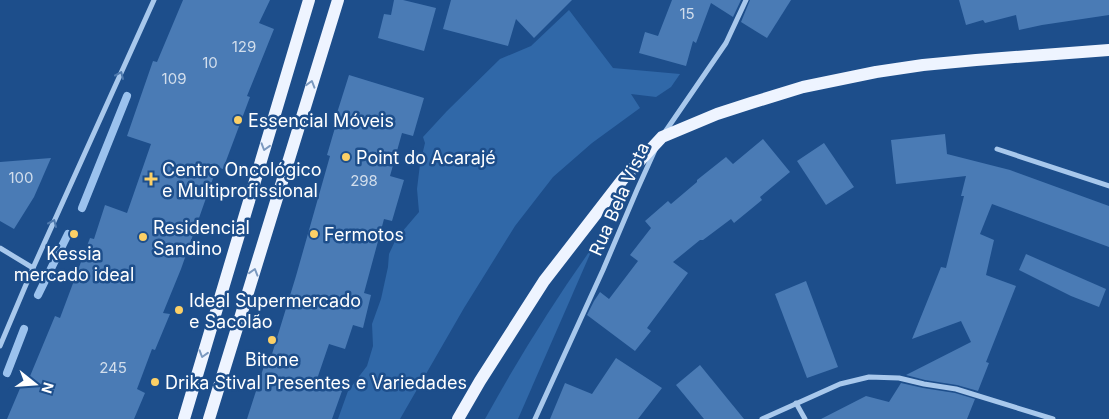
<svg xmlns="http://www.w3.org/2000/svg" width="1109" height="419" font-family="Inter,sans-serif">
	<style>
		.green { fill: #3068a8 }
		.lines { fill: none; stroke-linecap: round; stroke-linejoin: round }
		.stream { stroke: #9bc2ee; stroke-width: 8 }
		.building { fill: #4a7bb5 }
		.minor { stroke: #a8c8ec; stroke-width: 5 }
		.primary { stroke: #eef4ff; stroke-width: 12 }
		.oneway { stroke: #4e79ad }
		.oneway2 { stroke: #7b99bf }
		.poi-dot { fill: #fcd066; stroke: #1d4e8b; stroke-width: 2 }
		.labels { text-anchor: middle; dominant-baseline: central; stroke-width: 5; stroke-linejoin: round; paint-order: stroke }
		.number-label { font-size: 15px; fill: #d2deec }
		.poi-label { font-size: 18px; fill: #fff; stroke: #1d4e8b; text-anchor: start }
		.street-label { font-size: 18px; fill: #fff; stroke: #1d4e8b }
	</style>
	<rect width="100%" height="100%" fill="#1d4e8b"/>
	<g class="green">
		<path d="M569 10 613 68 680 74 671 87 656 97 631 94 640 108 592 143 553 177 515 226 464 308 400 419H338L348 391 367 366 373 346 372 324 381 299 388 267 389 254 396 239 419 212 417 189 420 164 425 143 423 137 447 111 500 59 531 46Z"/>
		<path d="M594 245 518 419H485C518 359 554 301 594 245Z"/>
	</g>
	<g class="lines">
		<g class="stream">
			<path d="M82 208 127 96"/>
			<path d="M38 295 68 234"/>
			<path d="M7 373 24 329"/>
		</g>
	</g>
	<g class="building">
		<path d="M183 0H270L259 23 274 29 247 96 250 97 223 169 217 167 181 269 163 313 170 314 155 350 152 349 137 389 145 393 134 419H7L24 379 28 381 55 316 60 318 90 238 94 239 105 205 127 213 151 144 127 136 153 61 157 62Z"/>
		<path d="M394 0H403L436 8 424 51 378 38 384 14 391 15Z"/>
		<path d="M451 0H572L534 38 516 19 508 46 443 29Z"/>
		<path d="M672 0H741L733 17 711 3 696 43 693 41 686 66 639 53 645 32 658 36Z"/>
		<path d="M750 0H791L767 38 741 22Z"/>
		<path d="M959 0H1109V15L1042 25 1019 30 1016 15 985 23 983 20 966 25Z"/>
		<path d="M349 75 424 98 413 136 402 133 390 176 404 180 392 221 384 219 364 293 371 295 363 328 353 325 345 349 329 344 316 382 342 391 332 419H247L264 366 268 367 296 276 330 156 327 155 339 114 337 113Z"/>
		<path d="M945 134 947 154 1010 170 1109 206V247L992 204 980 234 994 240 986 275 1016 286 986 362 989 363 978 391 957 385 925 380 906 375 971 342 961 321 912 339 941 267 946 268 964 196H961L966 176 896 184 891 140Z"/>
		<path d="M763 139 790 172 760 197 762 200 734 223 731 219 703 240H700L673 262 688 273 647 328 651 331 635 351 587 315 594 301 600 292 609 299 638 261 630 255 651 228 645 221 668 201 671 204 697 182V180L726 157 733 164Z"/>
		<path d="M824 143 854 187 826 205 797 161Z"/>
		<path d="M51 158 34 197 14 229 0 221V162Z"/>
		<path d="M1026 254 1106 289 1099 307 1071 296 1019 270Z"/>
		<path d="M806 281 838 367 807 378 775 294Z"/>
		<path d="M616 358 662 388 638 419H550L565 383 592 394Z"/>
		<path d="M700 365 744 419H704L676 385Z"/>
		<path d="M901 383 923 388 955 393 975 399 967 419H821L866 396 889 402Z"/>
	</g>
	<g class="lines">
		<g class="minor">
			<path d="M665 132 726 43 746 0"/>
			<path d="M997 149 1109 186"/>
			<path d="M0 248 33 268"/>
			<path d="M0 346 33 268 154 0"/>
			<path d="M796 403 805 419"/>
			<path d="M535 419 603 270 637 190 655 150"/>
			<path d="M762 419 840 384 869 377 899 378 924 384 956 389 1053 419"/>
		</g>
		<g class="primary">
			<path d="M184 419 309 0"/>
			<path d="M209 419 338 0"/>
			<path d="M458 419 480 381 544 281 623 179 662 137 717 114 751 103 803 87 876 72 923 65 976 60 1109 50"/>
		</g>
	</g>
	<defs><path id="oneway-chevron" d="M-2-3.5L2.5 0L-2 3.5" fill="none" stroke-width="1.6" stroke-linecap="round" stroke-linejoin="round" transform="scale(1.25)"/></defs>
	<g class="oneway">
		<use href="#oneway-chevron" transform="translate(120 75) rotate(-66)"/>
		<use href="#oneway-chevron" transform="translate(53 223) rotate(-66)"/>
	</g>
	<g class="oneway2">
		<use href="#oneway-chevron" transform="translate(311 84) rotate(-73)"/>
		<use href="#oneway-chevron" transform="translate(265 147) rotate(107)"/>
		<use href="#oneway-chevron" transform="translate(254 272) rotate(-73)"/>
		<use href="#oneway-chevron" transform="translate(203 354) rotate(107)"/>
	</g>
	<g class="poi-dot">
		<circle cx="238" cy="120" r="5"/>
		<circle cx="346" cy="157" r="5"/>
		<path d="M148.5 171.5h5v5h5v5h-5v5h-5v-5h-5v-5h5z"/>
		<circle cx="74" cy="234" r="5"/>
		<circle cx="314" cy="234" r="5"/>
		<circle cx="143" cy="237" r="5"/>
		<circle cx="179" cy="310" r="5"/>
		<circle cx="272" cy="340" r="5"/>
		<circle cx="155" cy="382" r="5"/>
	</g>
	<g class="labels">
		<g class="number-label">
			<text x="687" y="13">15</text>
			<text x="244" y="46">129</text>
			<text x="210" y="62">10</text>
			<text x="174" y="78">109</text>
			<text x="21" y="177">100</text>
			<text x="364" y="180">298</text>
			<text x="113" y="367">245</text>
		</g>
		<g class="poi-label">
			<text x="248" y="120">Essencial Móveis</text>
			<text x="356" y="157">Point do Acarajé</text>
			<text x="162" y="169">Centro Oncológico<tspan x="162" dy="21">e Multiprofissional</tspan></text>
			<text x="153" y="227">Residencial<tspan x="153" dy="21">Sandino</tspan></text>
			<text x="324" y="234">Fermotos</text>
			<text x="74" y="253" text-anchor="middle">Kessia<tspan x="74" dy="21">mercado ideal</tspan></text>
			<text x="189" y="300">Ideal Supermercado<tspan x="189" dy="21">e Sacolão</tspan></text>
			<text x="272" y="359" text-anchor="middle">Bitone</text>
			<text x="165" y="382">Drika Stival Presentes e Variedades</text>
		</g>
		<g class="street-label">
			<text transform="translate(619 199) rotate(-66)">Rua Bela Vista</text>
		</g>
	</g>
	<g transform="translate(35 384) rotate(107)" stroke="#1d4e8b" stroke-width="4" paint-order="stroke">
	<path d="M0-4L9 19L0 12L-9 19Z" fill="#ffffff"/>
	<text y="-8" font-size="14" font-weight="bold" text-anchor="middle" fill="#ffffff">N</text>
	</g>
</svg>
